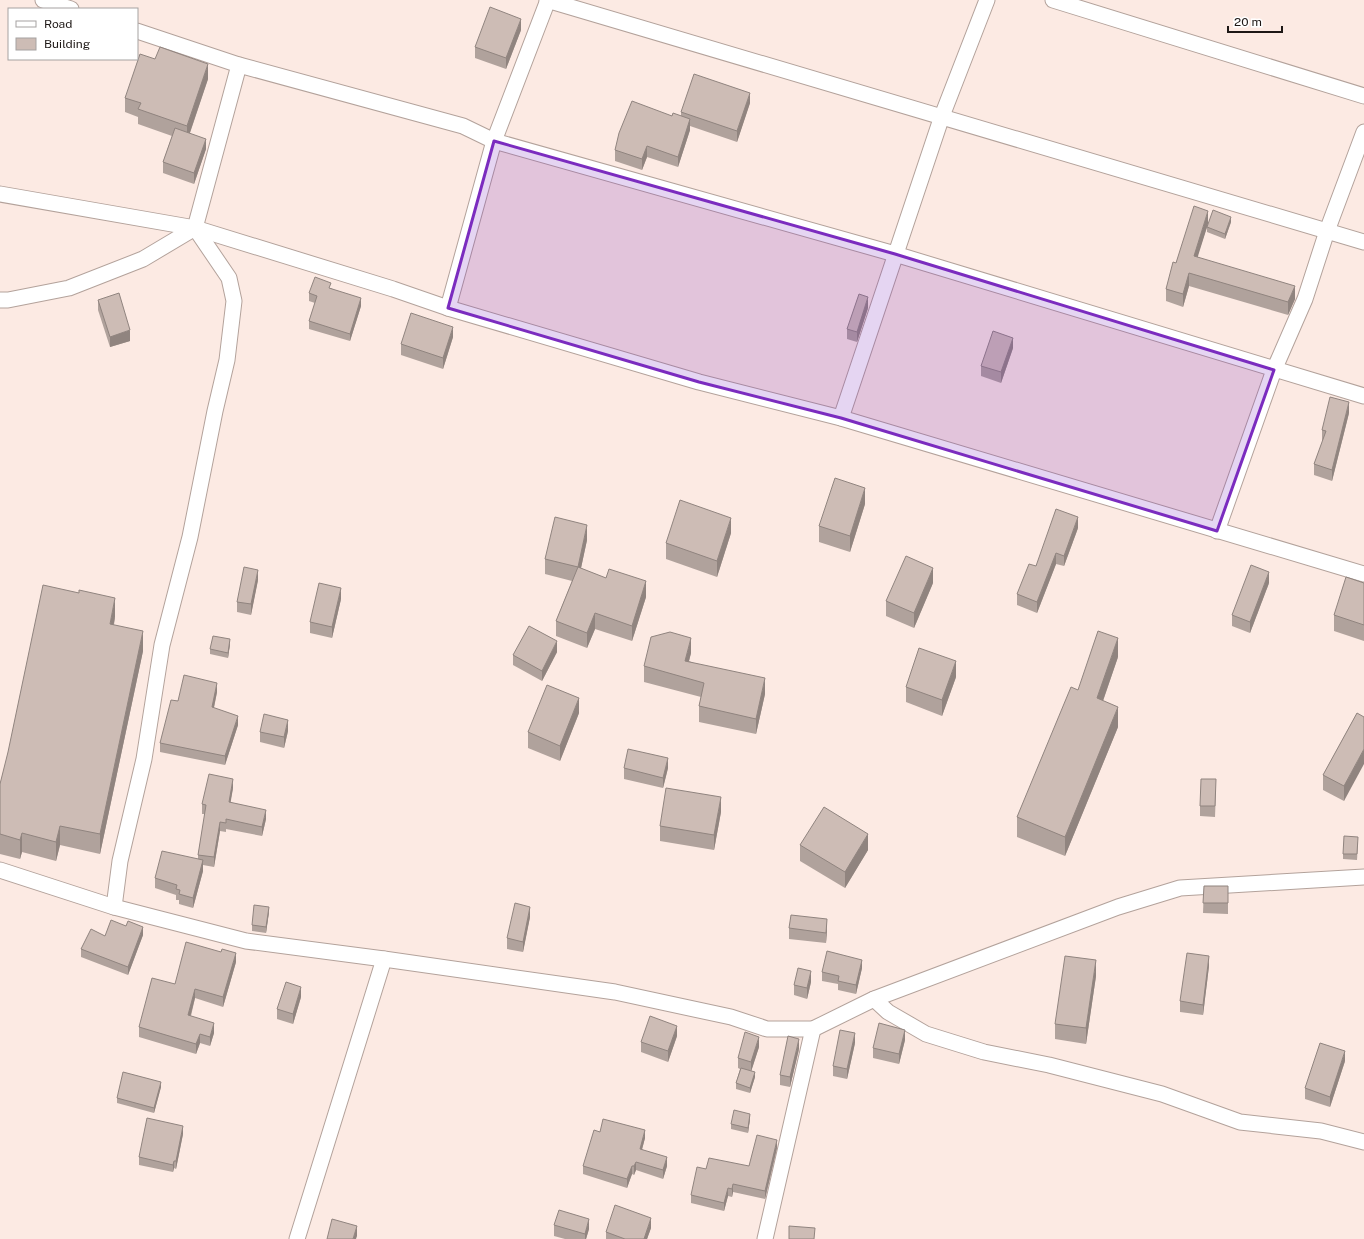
<svg xmlns="http://www.w3.org/2000/svg" width="1364" height="1239" font-family="'Public Sans',sans-serif">
	<style>
		.lines { fill: none; stroke-linecap: round; stroke-linejoin: round }
		.minor-casing { stroke: #b3a29b; stroke-width: 17 }
		.minor { stroke: #fff; stroke-width: 15 }
		.wall { fill: #b0a29c }
		.shaded-wall { fill: #90847f }
		.building { fill: #cdbcb5; stroke: #90847f }
		.marked { fill: #7b2cbf; fill-opacity: 0.2; stroke: #7b2cbf; stroke-width: 3; stroke-linejoin: round }
	</style>
	<rect width="100%" height="100%" fill="#fceae3"/>
	<g class="lines">
		<g class="minor-casing">
			<g id="minor">
				<path d="M43 0 71 9"/>
				<path d="M547 0 1364 242"/>
				<path d="M1053 0 1364 96"/>
				<path d="M137 31 239 65 463 126 494 141 895 254 1364 396"/>
				<path d="M0 194 195 228 393 289 448 308 699 382 841 418 1364 574"/>
				<path d="M0 300H8L69 288 143 259 195 228"/>
				<path d="M448 308 494 141 548 0"/>
				<path d="M841 418 942 116 987 0"/>
				<path d="M1217 531 1274 370 1305 299 1327 231 1364 132"/>
				<path d="M0 870 114 907 246 941 384 959 615 992 731 1017 767 1029H813L874 999 1118 907 1180 888 1364 877"/>
				<path d="M114 907 120 861 144 759 162 645 190 537 215 411 227 360 234 301 229 278 195 228 239 65"/>
				<path d="M874 999 888 1012 926 1034 984 1052 1049 1065 1162 1094 1240 1122 1321 1131 1364 1142"/>
				<path d="M297 1239 384 959"/>
				<path d="M765 1239 813 1029"/>
			</g>
		</g>
		<use href="#minor" class="minor"/>
	</g>
	<g class="wall">
		<path d="M521 30 506 69 475 58V47Z"/>
		<path d="M208 79 190 133 206 149 194 184 163 173V162L172 136 138 124V117L125 112V98Z"/>
		<path d="M750 103 737 142 690 126V130L678 167 647 157 642 170 615 161V150L672 116H681V112Z"/>
		<path d="M1231 222 1225 239 1207 232V227Z"/>
		<path d="M1208 224 1197 257 1295 299 1288 315 1189 286 1183 307 1166 301V289L1176 263Z"/>
		<path d="M331 288 361 306 350 341 309 329V321L315 303 309 301V293Z"/>
		<path d="M98 300 130 341 110 347 98 310Z"/>
		<path d="M868 308 857 342 847 339V329Z"/>
		<path d="M453 337 443 369 401 355V344Z"/>
		<path d="M1013 348 1001 383 981 376V366Z"/>
		<path d="M1349 413 1332 481 1314 475V464L1323 441 1322 440V430Z"/>
		<path d="M865 504 850 552 819 542V526Z"/>
		<path d="M1078 528 1064 566 1056 564 1037 613 1017 605V594L1036 566Z"/>
		<path d="M731 533 717 577 666 559V543Z"/>
		<path d="M587 540 581 568 646 597 632 641 595 629 587 648 556 636V621L572 581 545 574V559Z"/>
		<path d="M258 580 251 615 237 612V602Z"/>
		<path d="M933 583 914 628 886 616V601Z"/>
		<path d="M1269 583 1250 633 1232 626V615Z"/>
		<path d="M1364 583V641L1334 631V615Z"/>
		<path d="M341 599 332 638 310 633V622Z"/>
		<path d="M115 617 114 625 143 651 100 854 60 845 56 861 22 852 20 859 0 854V784Z"/>
		<path d="M230 644 228 658 210 654V649Z"/>
		<path d="M557 652 542 681 513 665V655Z"/>
		<path d="M691 653 689 661 765 694 756 734 699 722V706L701 697 644 682V666Z"/>
		<path d="M1118 657 1103 701 1118 727 1065 856 1017 837V817L1078 690Z"/>
		<path d="M956 677 942 716 906 702V687Z"/>
		<path d="M217 692 214 708 238 725 225 765 160 752V743L178 701Z"/>
		<path d="M579 713 560 761 528 748V732Z"/>
		<path d="M1357 713 1344 801 1323 790V775Z"/>
		<path d="M288 731 284 748 260 742V732Z"/>
		<path d="M624 768H668L663 788 624 779Z"/>
		<path d="M233 788 230 803 266 819 262 836 226 829V832L220 831 214 867 203 865V871L193 908 179 904V900H176V895L155 888V878L198 859V855L205 814H202V804Z"/>
		<path d="M1216 790 1215 817 1200 816V806Z"/>
		<path d="M721 812 714 850 660 841V826Z"/>
		<path d="M1358 842 1357 860 1343 859V854Z"/>
		<path d="M800 845 868 850 845 888 800 861Z"/>
		<path d="M1204 886H1228V914L1203 913Z"/>
		<path d="M269 912 266 933 252 931V925Z"/>
		<path d="M530 917 523 952 507 949V938Z"/>
		<path d="M789 928 827 930 826 943 789 939Z"/>
		<path d="M143 935 128 975 81 957V949L105 936Z"/>
		<path d="M236 962 223 1007 195 998 191 1016 214 1033 210 1046 200 1043 196 1054 139 1037V1027L175 984Z"/>
		<path d="M1209 966 1203 1015 1180 1012V1001Z"/>
		<path d="M862 968 856 994 838 990V984L822 981V972Z"/>
		<path d="M1096 976 1086 1044 1055 1039V1024Z"/>
		<path d="M811 982 807 999 794 995V985Z"/>
		<path d="M301 997 293 1024 277 1019V1009Z"/>
		<path d="M677 1036 668 1062 641 1052V1042Z"/>
		<path d="M905 1040 899 1064 873 1058V1048Z"/>
		<path d="M855 1043 847 1079 833 1076V1066Z"/>
		<path d="M759 1047 751 1071 755 1077 750 1093 736 1089V1083L740 1069 738 1068V1058Z"/>
		<path d="M799 1049 790 1087 780 1085V1075Z"/>
		<path d="M1345 1061 1330 1107 1305 1099V1088Z"/>
		<path d="M161 1087 154 1113 117 1103V1098Z"/>
		<path d="M750 1119 748 1133 731 1129V1124Z"/>
		<path d="M600 1132 645 1138 642 1149 667 1166 663 1179 636 1170 634 1175 632 1174 627 1188 583 1174V1166Z"/>
		<path d="M183 1134 176 1169 174 1168 173 1172 139 1165V1157Z"/>
		<path d="M777 1148 765 1199 733 1192 732 1197 728 1196 724 1211 691 1203V1195L706 1169 749 1166Z"/>
		<path d="M554 1225 589 1229 586 1239H565L554 1236Z"/>
		<path d="M651 1228 647 1239H606V1232Z"/>
	</g>
	<g class="shaded-wall">
		<path d="M521 19V30L506 69V58Z"/>
		<path d="M208 64V79L187 141V126Z"/>
		<path d="M750 93V103L737 142V131Z"/>
		<path d="M690 119V130L678 167V157Z"/>
		<path d="M206 139V149L194 184V173Z"/>
		<path d="M647 146V157L642 170V159Z"/>
		<path d="M1208 211V224L1194 269V256Z"/>
		<path d="M1231 217V222L1225 239V234Z"/>
		<path d="M1189 273V286L1183 307V294Z"/>
		<path d="M1295 286V299L1288 315V302Z"/>
		<path d="M868 297V308L857 342V332Z"/>
		<path d="M361 298V306L350 341V334Z"/>
		<path d="M453 327V337L443 369V358Z"/>
		<path d="M130 330V341L110 347V337Z"/>
		<path d="M1013 338V348L1001 383V372Z"/>
		<path d="M1349 402V413L1332 481V470Z"/>
		<path d="M865 488V504L850 552V536Z"/>
		<path d="M1078 517V528L1064 566V556Z"/>
		<path d="M731 518V533L717 577V561Z"/>
		<path d="M587 525V540L578 582V567Z"/>
		<path d="M1056 553V564L1037 613V602Z"/>
		<path d="M933 568V583L914 628V613Z"/>
		<path d="M258 570V580L251 615V604Z"/>
		<path d="M1269 572V583L1250 633V622Z"/>
		<path d="M646 581V597L632 641V626Z"/>
		<path d="M341 588V599L332 638V627Z"/>
		<path d="M115 598V617L110 643V624Z"/>
		<path d="M595 613V629L587 648V633Z"/>
		<path d="M143 631V651L100 854V834Z"/>
		<path d="M691 638V653L685 676V661Z"/>
		<path d="M1118 638V657L1097 718V698Z"/>
		<path d="M230 639V644L228 658V653Z"/>
		<path d="M557 641V652L542 681V671Z"/>
		<path d="M956 661V677L942 716V700Z"/>
		<path d="M765 678V694L756 734V719Z"/>
		<path d="M217 683V692L212 716V707Z"/>
		<path d="M579 698V713L560 761V746Z"/>
		<path d="M1118 707V727L1065 856V837Z"/>
		<path d="M238 716V725L225 765V756Z"/>
		<path d="M288 720V731L284 748V737Z"/>
		<path d="M1364 749V764L1344 801V786Z"/>
		<path d="M668 758V768L663 788V778Z"/>
		<path d="M233 779V788L229 812V802Z"/>
		<path d="M721 797V812L714 850V835Z"/>
		<path d="M266 810V819L262 836V827Z"/>
		<path d="M220 822V831L214 867V857Z"/>
		<path d="M60 826V845L56 861V842Z"/>
		<path d="M22 833V852L20 859V840Z"/>
		<path d="M868 834V850L845 888V872Z"/>
		<path d="M203 860V871L193 908V898Z"/>
		<path d="M269 907V912L266 933V927Z"/>
		<path d="M530 907V917L523 952V942Z"/>
		<path d="M827 919V930L826 943V933Z"/>
		<path d="M143 927V935L128 975V967Z"/>
		<path d="M236 953V962L223 1007V997Z"/>
		<path d="M1209 956V966L1203 1015V1005Z"/>
		<path d="M862 960V968L856 994V985Z"/>
		<path d="M1096 960V976L1086 1044V1028Z"/>
		<path d="M811 971V982L807 999V988Z"/>
		<path d="M301 987V997L293 1024V1014Z"/>
		<path d="M195 989V998L188 1025V1015Z"/>
		<path d="M214 1023V1033L210 1046V1037Z"/>
		<path d="M677 1026V1036L668 1062V1051Z"/>
		<path d="M905 1030V1040L899 1064V1054Z"/>
		<path d="M855 1033V1043L847 1079V1069Z"/>
		<path d="M200 1034V1043L196 1054V1044Z"/>
		<path d="M759 1037V1047L751 1072V1062Z"/>
		<path d="M799 1039V1049L790 1087V1077Z"/>
		<path d="M1345 1051V1061L1330 1107V1097Z"/>
		<path d="M755 1072V1077L750 1093V1088Z"/>
		<path d="M161 1082V1087L154 1113V1108Z"/>
		<path d="M750 1114V1119L748 1133V1128Z"/>
		<path d="M183 1126V1134L176 1169V1161Z"/>
		<path d="M645 1130V1138L640 1157V1149Z"/>
		<path d="M777 1140V1148L765 1199V1191Z"/>
		<path d="M667 1157V1166L663 1179V1170Z"/>
		<path d="M174 1161V1168L173 1172V1165Z"/>
		<path d="M636 1162V1170L634 1175V1166Z"/>
		<path d="M632 1166V1174L627 1188V1179Z"/>
		<path d="M733 1184V1192L732 1197V1189Z"/>
		<path d="M728 1188V1196L724 1211V1203Z"/>
		<path d="M651 1218V1228L647 1239H644Z"/>
		<path d="M589 1219V1229L586 1239H585V1234Z"/>
		<path d="M357 1226V1236L356 1239H353Z"/>
	</g>
	<g class="building">
		<path d="M490 7 521 19 506 58 475 47Z"/>
		<path d="M160 47 208 64 187 126 138 109 141 103 125 98 140 54 155 59Z"/>
		<path d="M694 74 750 93 737 131 681 112Z"/>
		<path d="M632 101 672 116 673 113 690 119 678 157 647 146 642 159 615 150 619 133Z"/>
		<path d="M175 128 206 139 194 173 163 162Z"/>
		<path d="M1194 206 1208 211 1194 256 1295 286 1288 302 1189 273 1183 294 1166 289 1173 262 1176 263Z"/>
		<path d="M1213 210 1231 217 1225 234 1207 227Z"/>
		<path d="M315 277 331 283 329 288 361 298 350 334 309 321 317 296 309 293Z"/>
		<path d="M119 293 130 330 110 337 98 300Z"/>
		<path d="M859 294 868 297 857 332 847 329Z"/>
		<path d="M411 313 453 327 443 358 401 344Z"/>
		<path d="M993 331 1013 338 1001 372 981 366Z"/>
		<path d="M1330 397 1349 402 1332 470 1314 464 1326 431 1322 430Z"/>
		<path d="M835 478 865 488 850 536 819 526Z"/>
		<path d="M680 500 731 518 717 561 666 543Z"/>
		<path d="M1056 509 1078 517 1064 556 1056 553 1037 602 1017 594 1029 564 1036 566Z"/>
		<path d="M555 517 587 525 578 567 545 559Z"/>
		<path d="M906 556 933 568 914 613 886 601Z"/>
		<path d="M1251 565 1269 572 1250 622 1232 615Z"/>
		<path d="M244 567 258 570 251 604 237 602Z"/>
		<path d="M578 567 606 578 609 569 646 581 632 626 595 613 587 633 556 621Z"/>
		<path d="M1346 577 1364 583V625L1334 615Z"/>
		<path d="M319 583 341 588 332 627 310 622Z"/>
		<path d="M43 585 79 593V590L115 598 110 624 143 631 100 834 60 826 56 842 22 833 20 840 0 834V784L8 752Z"/>
		<path d="M529 626 557 641 542 671 513 655Z"/>
		<path d="M1098 631 1118 638 1097 698 1118 707 1065 837 1017 817 1071 687 1078 690Z"/>
		<path d="M670 632 691 638 685 661 765 678 756 719 699 706 704 683 644 666 651 637Z"/>
		<path d="M213 636 230 639 228 653 210 649Z"/>
		<path d="M919 648 956 661 942 700 906 687Z"/>
		<path d="M184 675 217 683 212 707 238 716 225 756 160 743 171 700 178 701Z"/>
		<path d="M547 685 579 698 560 746 528 732Z"/>
		<path d="M1357 713 1364 717V749L1344 786 1323 775Z"/>
		<path d="M264 714 288 720 284 737 260 732Z"/>
		<path d="M628 749 668 758 663 778 624 768Z"/>
		<path d="M209 774 233 779 229 802 266 810 262 827 226 819V823L220 822 214 857 198 855 206 805 202 804Z"/>
		<path d="M1201 779H1216L1215 806H1200Z"/>
		<path d="M666 788 721 797 714 835 660 826Z"/>
		<path d="M824 807 868 834 845 872 800 845Z"/>
		<path d="M1344 836 1358 837 1357 854H1343Z"/>
		<path d="M162 851 203 860 193 898 179 894 180 890 176 889 177 885 155 878Z"/>
		<path d="M1204 886H1228V903H1203Z"/>
		<path d="M515 903 530 907 523 942 507 938Z"/>
		<path d="M254 905 269 907 266 927 252 925Z"/>
		<path d="M791 915 827 919 826 933 789 928Z"/>
		<path d="M111 920 126 926 128 921 143 927 128 967 81 949 91 929 105 936Z"/>
		<path d="M186 942 221 952 222 949 236 953 223 997 195 989 188 1015 214 1023 210 1037 200 1034 196 1044 139 1027 152 978 175 984Z"/>
		<path d="M827 951 862 960 856 985 838 981 839 976 822 972Z"/>
		<path d="M1187 953 1209 956 1203 1005 1180 1001Z"/>
		<path d="M1065 956 1096 960 1086 1028 1055 1024Z"/>
		<path d="M798 968 811 971 807 988 794 985Z"/>
		<path d="M286 982 301 987 293 1014 277 1009Z"/>
		<path d="M650 1016 677 1026 668 1051 641 1042Z"/>
		<path d="M879 1023 905 1030 899 1054 873 1048Z"/>
		<path d="M840 1030 855 1033 847 1069 833 1066Z"/>
		<path d="M745 1032 759 1037 751 1062 738 1058Z"/>
		<path d="M788 1036 799 1039 790 1077 780 1075Z"/>
		<path d="M1320 1043 1345 1051 1330 1097 1305 1088Z"/>
		<path d="M741 1068 755 1072 750 1088 736 1083Z"/>
		<path d="M123 1072 161 1082 154 1108 117 1098Z"/>
		<path d="M734 1110 750 1114 748 1128 731 1124Z"/>
		<path d="M147 1118 183 1126 176 1161H174L173 1165 139 1157Z"/>
		<path d="M603 1119 645 1130 640 1149 667 1157 663 1170 636 1162 634 1166H632L627 1179 583 1166 594 1130 600 1132Z"/>
		<path d="M757 1135 777 1140 765 1191 733 1184 732 1189 728 1188 724 1203 691 1195 697 1167 706 1169 709 1158 749 1166Z"/>
		<path d="M615 1205 651 1218 644 1239H625L606 1232Z"/>
		<path d="M559 1210 589 1219 585 1234 554 1225Z"/>
		<path d="M332 1219 357 1226 353 1239H327Z"/>
		<path d="M789 1226 815 1228 814 1239H789Z"/>
	</g>
	<path class="marked" d="M494 141 895 254 1274 370 1217 531 841 418 699 382 448 308Z"/>
	<rect x="8" y="8" width="130" height="52" fill="#ffffff" stroke="#a5a2a1"/>
	<rect x="16" y="21" width="20" height="6" fill="#ffffff" stroke="#a5a2a1"/>
	<text x="44" y="28" font-size="12" fill="#1d1715">Road</text>
	<rect x="16" y="38" width="20" height="12" fill="#cdbcb5" stroke="#a5a2a1"/>
	<text x="44" y="48" font-size="12" fill="#1d1715">Building</text>
	<path d="M1228 26v6h54v-6" fill="none" stroke="#1d1715" stroke-width="2"/>
	<text x="1234" y="26" font-size="12" fill="#1d1715" stroke="#ffffff" stroke-width="3" paint-order="stroke">20 m</text>
</svg>
